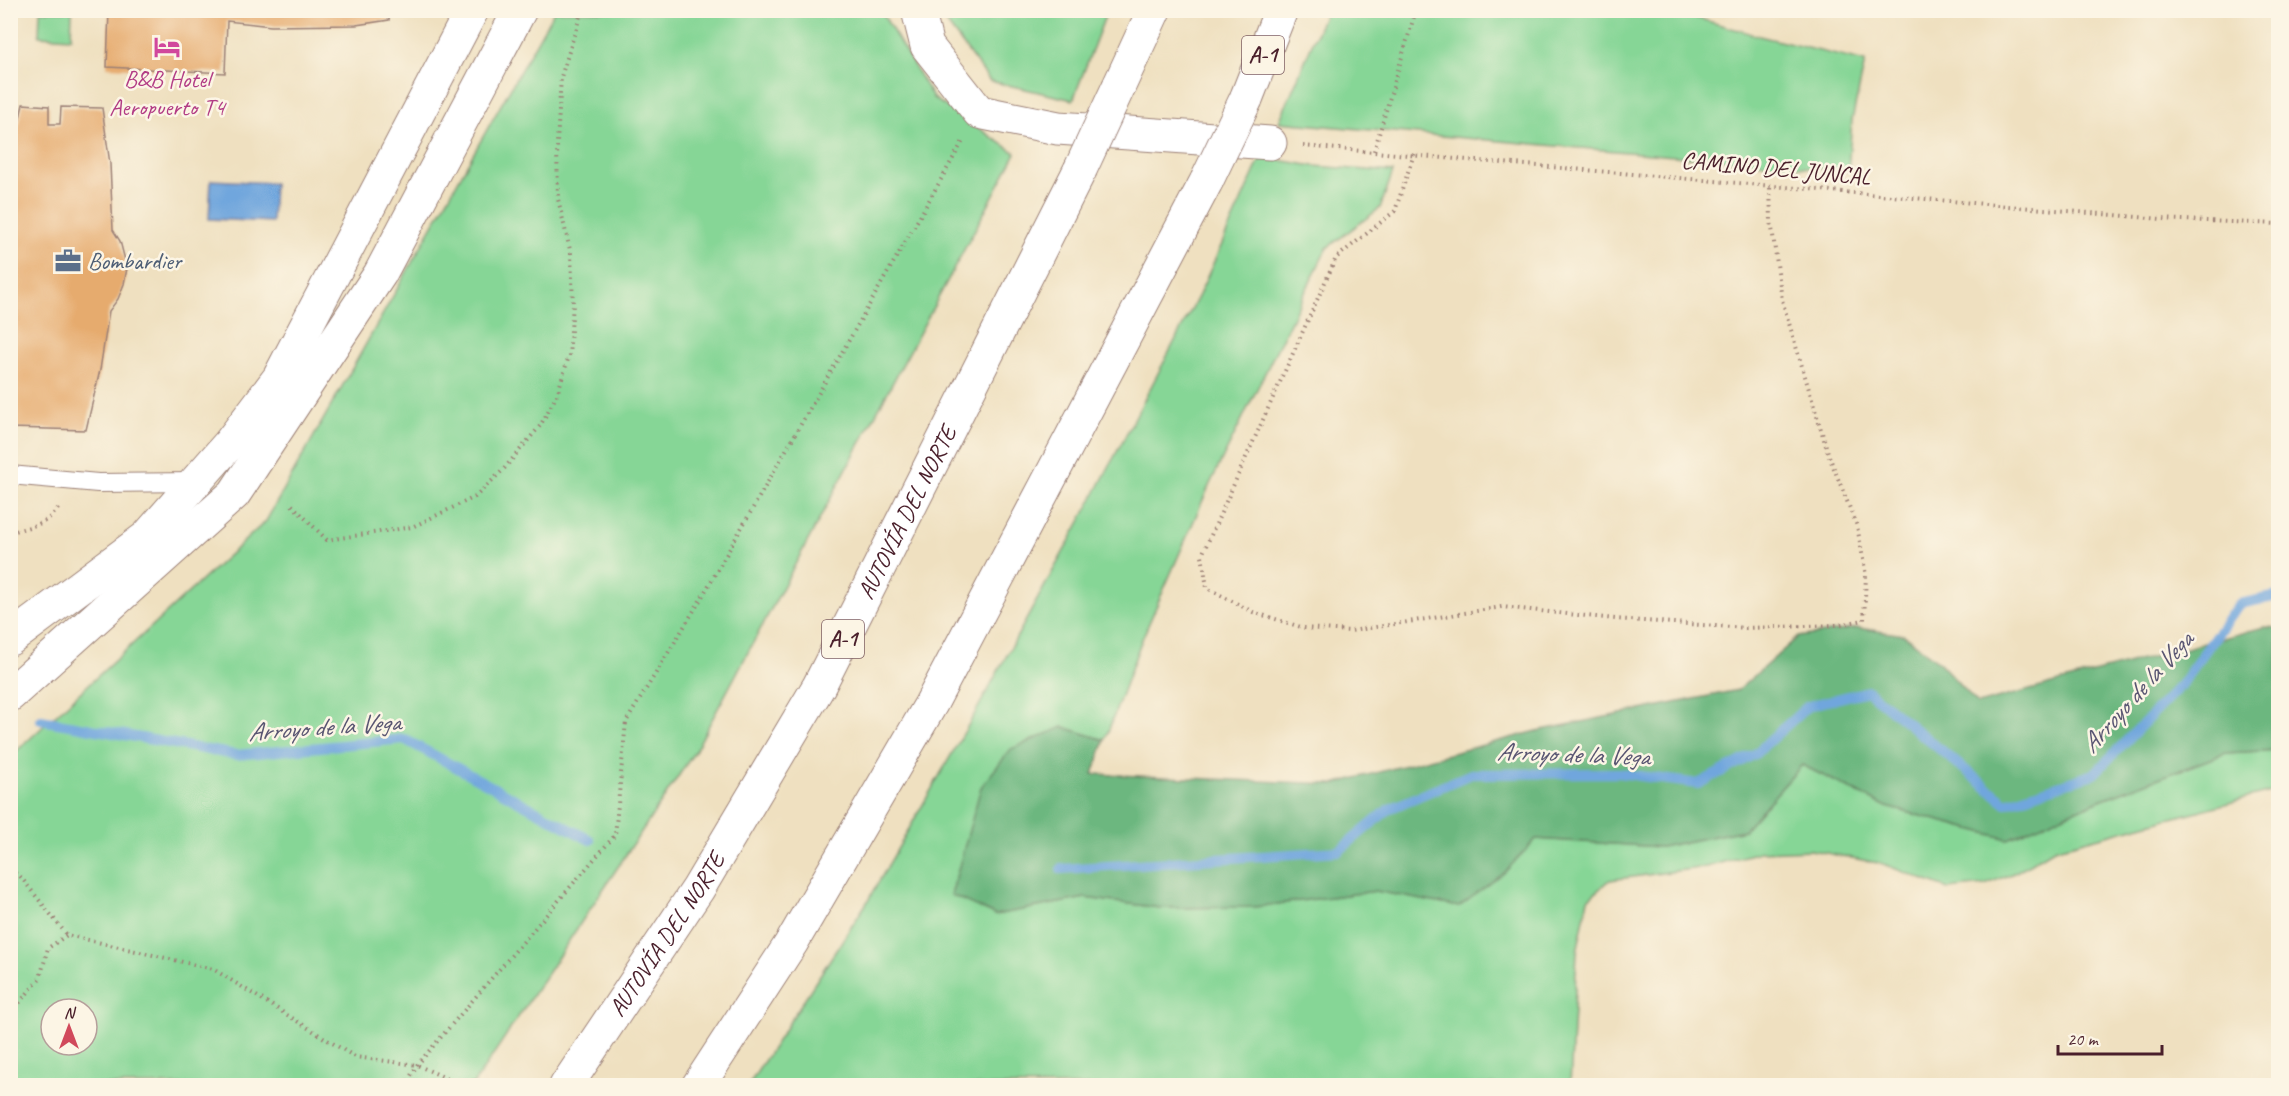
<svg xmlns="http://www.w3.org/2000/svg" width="2289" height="1096" font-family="Caveat,sans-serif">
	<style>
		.green { fill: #86d696; stroke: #687a60; stroke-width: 1.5; fill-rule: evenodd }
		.forest { fill: #6cb77f; stroke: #5b6b55; stroke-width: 1.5 }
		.water { fill: #6fa6dd; stroke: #5c6284; stroke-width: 1.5 }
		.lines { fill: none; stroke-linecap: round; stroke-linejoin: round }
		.stream { stroke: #6fa6dd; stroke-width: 10 }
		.building { fill: #e6ab6e }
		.service-casing { stroke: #9c8076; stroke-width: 20 }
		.minor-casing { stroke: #9c8076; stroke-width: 35 }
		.tertiary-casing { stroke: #9c8076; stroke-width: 35 }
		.motorway-casing { stroke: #9c8076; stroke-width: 35 }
		.path { stroke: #9c8076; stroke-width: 4; stroke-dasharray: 1.5 4.5; stroke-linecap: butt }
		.service { stroke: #fff; stroke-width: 18 }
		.minor { stroke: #fff; stroke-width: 33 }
		.tertiary { stroke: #fff; stroke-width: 33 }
		.motorway { stroke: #fff; stroke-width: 33 }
		.motorway-bridge-casing { stroke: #9c8076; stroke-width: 35; stroke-linecap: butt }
		.motorway-bridge { stroke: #fff; stroke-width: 33 }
		.labels { text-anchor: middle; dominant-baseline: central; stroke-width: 5; stroke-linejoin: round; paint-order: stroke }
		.shield { fill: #fcf5e5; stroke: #7f5f63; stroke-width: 1.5 }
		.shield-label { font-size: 22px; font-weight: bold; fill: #4a1f2b }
		.hotel-label { font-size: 24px; fill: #b23c85; stroke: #fcf5e5 }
		.street-label { font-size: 24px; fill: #4a1f2b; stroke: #fcf5e5 }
		.service-label { font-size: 24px; fill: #4e5e75; stroke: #fcf5e5; text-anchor: start }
		.water-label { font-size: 26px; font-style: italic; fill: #595572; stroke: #fcf5e5 }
	</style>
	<rect width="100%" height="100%" fill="#fcf5e5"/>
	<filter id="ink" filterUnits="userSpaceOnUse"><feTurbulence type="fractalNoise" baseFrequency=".0167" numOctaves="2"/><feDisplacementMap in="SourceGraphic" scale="12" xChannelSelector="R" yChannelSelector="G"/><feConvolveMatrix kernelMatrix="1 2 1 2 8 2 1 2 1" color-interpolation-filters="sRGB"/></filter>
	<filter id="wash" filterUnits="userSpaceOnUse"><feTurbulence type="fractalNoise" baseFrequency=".008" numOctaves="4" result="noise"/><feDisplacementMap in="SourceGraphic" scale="24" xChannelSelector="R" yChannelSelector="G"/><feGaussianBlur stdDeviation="1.35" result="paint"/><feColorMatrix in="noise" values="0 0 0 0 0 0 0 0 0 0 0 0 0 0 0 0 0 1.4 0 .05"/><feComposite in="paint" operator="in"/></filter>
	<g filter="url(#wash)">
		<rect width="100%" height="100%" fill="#efe0c0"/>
		<g class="green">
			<path d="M40 11H72L71 38 39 36Z"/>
			<path d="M554 11H881L933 98 1016 153 695 751 473 1085H11L10 757 266 521ZM51 1009H87V1045H51Z"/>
			<path d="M943 11V10L1107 11 1073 100 990 81 945 21Z"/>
			<path d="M1326 11H1673L1759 36 1865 62 1852 120 1848 171 1279 122Z"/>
			<path d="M1261 157 1314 166 1393 172 1380 208 1327 248 1210 484 1142 639 1105 740 1063 727 995 915 1085 898 1161 908 1254 907 1376 891 1459 907 1536 839 1661 847 1744 830 1802 765 1887 807 2008 839 2100 800 2226 753 2278 750V790L2054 849 2016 872 1985 885 1948 889 1883 864 1811 850 1759 852 1706 867 1610 880 1588 899 1577 952 1570 1085 748 1086 866 904 974 715 1088 507 1199 295Z"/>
		</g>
		<path class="forest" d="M2264 627 2278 628V750L2226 753 2100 800 2008 839 1887 807 1802 765 1744 830 1661 847 1536 839 1504 873 1459 907 1376 891 1254 907 1161 908 1085 898 995 915 951 895 981 787 1011 749 1063 727 1105 740 1093 774 1333 784 1537 731 1738 690 1798 637 1858 628 1904 635 1940 663 1978 704Z"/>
		<path class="water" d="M211 180 274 183 272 222 209 219Z"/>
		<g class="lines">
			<g class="stream">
				<path d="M41 720 236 755 404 739 590 840"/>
				<path d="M1061 869 1339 851 1389 809 1471 774 1619 773 1698 784 1755 754 1808 706 1868 691 2006 803 2094 774 2180 686 2239 604 2278 596"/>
			</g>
		</g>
		<g id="blocks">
			<g class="building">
				<path d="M109 10H390L389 20 356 25 271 26 227 21 225 73 107 67Z"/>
				<path d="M23 104 49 106V124H60L61 107 102 108 110 164 113 230 120 241 127 268 124 284 118 299 109 311 100 370 86 430 10 428V163Z"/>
			</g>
		</g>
	</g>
	<g filter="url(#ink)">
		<use href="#blocks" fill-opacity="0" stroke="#9c8076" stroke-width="1.5"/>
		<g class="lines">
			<g class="service-casing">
				<path id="service" d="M10 475 98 483 196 482"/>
			</g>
			<g class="minor-casing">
				<path id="minor" d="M918 10 927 46 979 112 1058 128 1270 143"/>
			</g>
			<g class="tertiary-casing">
				<g id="tertiary">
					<path d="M10 639 147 537 229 444 279 378 472 10"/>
					<path d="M10 695 234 494 380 274 520 10"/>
				</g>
			</g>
			<g class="motorway-casing">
				<g id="motorway">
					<path d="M1119 86 1154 10"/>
					<path d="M1246 99 1281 10"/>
					<path id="s1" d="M566 1086 698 889 819 686 1080 170"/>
					<path d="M698 1086 792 942 931 704 1207 180"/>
				</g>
			</g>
			<g class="path">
				<path d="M1303 146 2161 219 2278 224"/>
				<path d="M1374 151 1416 10"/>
				<path d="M1414 154 1395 211 1336 258 1202 555 1207 588 1253 612 1304 628 1351 631 1502 607 1615 619 1746 628 1837 625 1864 620 1866 575 1857 526 1829 456 1782 300 1771 221 1770 185"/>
				<path d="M292 505 327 540 412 527 475 497 503 470 540 426 557 395 569 356 573 304 571 254 558 199 557 143 561 77 582 10"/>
				<path d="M10 533C31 525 45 527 59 507"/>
				<path d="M10 870 20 876 67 935 213 969 355 1057 417 1065 463 1086"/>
				<path d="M10 1010 16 1007 40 978 48 948 67 935"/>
				<path d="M405 1086 417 1065 615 835 626 722 698 604 963 141"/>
			</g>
			<use href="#service" class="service"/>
			<use href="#minor" class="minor"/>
			<use href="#tertiary" class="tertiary"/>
			<use href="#motorway" class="motorway"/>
			<g class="motorway-bridge-casing">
				<g id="motorway-bridge">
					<path d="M1080 170 1119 86"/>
					<path d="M1207 180 1246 99"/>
				</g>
			</g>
			<use href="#motorway-bridge" class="motorway-bridge"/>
		</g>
	</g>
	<defs>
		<g id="hotel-bare" transform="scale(2.07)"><path d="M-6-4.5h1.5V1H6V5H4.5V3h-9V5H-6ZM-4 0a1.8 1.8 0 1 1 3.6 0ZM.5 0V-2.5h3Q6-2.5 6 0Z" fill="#d1479c" stroke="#fcf5e5" stroke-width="2.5" paint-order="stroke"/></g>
		<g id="office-bare" transform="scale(2.07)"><path d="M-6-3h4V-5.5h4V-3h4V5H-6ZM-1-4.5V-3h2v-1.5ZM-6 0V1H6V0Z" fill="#5c6f8a" stroke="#fcf5e5" stroke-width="2.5" paint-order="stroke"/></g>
	</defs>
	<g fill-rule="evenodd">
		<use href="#hotel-bare" x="167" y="47"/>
		<use href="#office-bare" x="68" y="261"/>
	</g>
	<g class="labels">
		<g class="shield">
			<rect x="1242" y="36" width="42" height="38" rx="4.5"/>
			<rect x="822" y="620" width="42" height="38" rx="4.5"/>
		</g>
		<g class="shield-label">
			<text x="1263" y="55">A-1</text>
			<text x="843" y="639">A-1</text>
		</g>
		<g class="hotel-label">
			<text x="167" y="79">B&amp;B Hotel<tspan x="167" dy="28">Aeropuerto T4</tspan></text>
		</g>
		<g class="street-label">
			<text transform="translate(1776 168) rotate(5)">CAMINO DEL JUNCAL</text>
			<text stroke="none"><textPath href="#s1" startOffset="668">AUTOVÍA DEL NORTE</textPath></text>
			<text stroke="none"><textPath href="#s1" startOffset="182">AUTOVÍA DEL NORTE</textPath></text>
		</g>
		<g class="service-label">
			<text x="88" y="261">Bombardier</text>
		</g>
		<g class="water-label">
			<text transform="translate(2137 692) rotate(-48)">Arroyo de la Vega</text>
			<text transform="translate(324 727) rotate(-4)">Arroyo de la Vega</text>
			<text transform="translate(1573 754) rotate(2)">Arroyo de la Vega</text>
		</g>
	</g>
	<rect width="2289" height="1096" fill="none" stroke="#fcf5e5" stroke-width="36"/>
	<g transform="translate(69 1027)"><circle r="28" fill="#fcf5e5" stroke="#b59f9b" stroke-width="1.5"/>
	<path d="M0-4.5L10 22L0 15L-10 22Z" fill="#d1495b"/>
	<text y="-9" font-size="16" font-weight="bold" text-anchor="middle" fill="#4a1f2b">N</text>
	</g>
	<path d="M2058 1045v9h104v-9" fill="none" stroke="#4a1f2b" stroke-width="3"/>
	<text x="2067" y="1045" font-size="18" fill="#4a1f2b" stroke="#fcf5e5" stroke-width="4.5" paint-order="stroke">20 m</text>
</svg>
